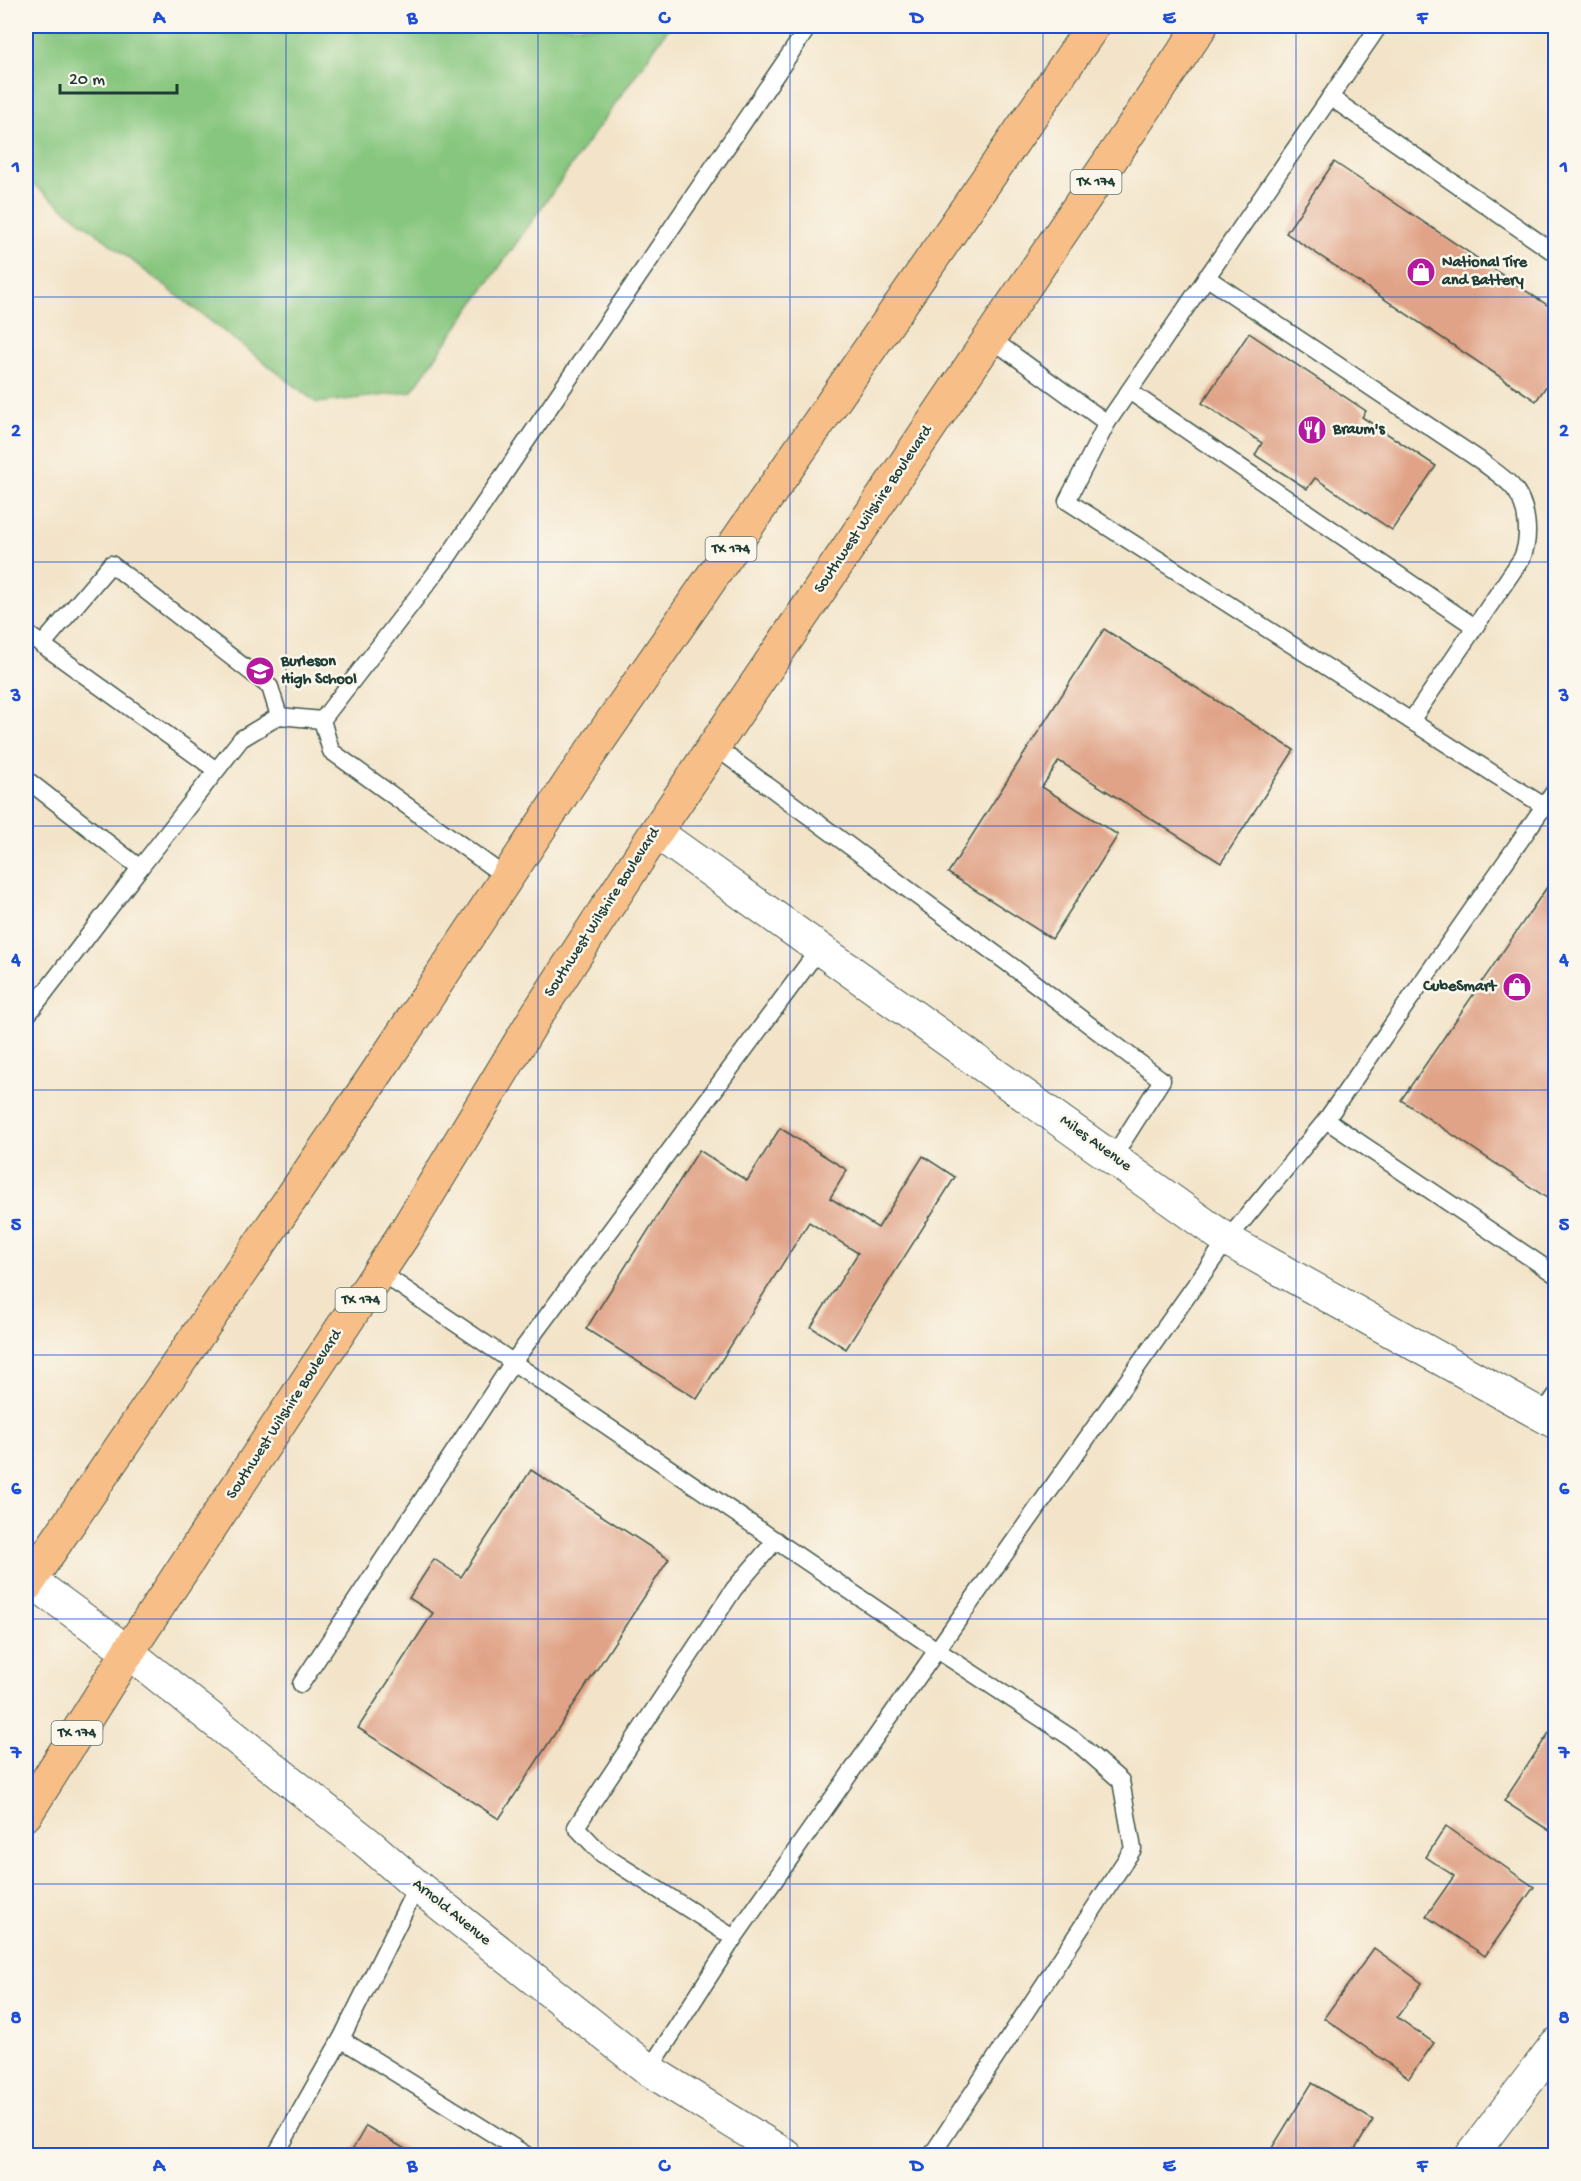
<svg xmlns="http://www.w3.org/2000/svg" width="1581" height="2181" font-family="'Gochi Hand',sans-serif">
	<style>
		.green { fill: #86c67e; stroke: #528259; stroke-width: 1.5 }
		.building { fill: #e0a387 }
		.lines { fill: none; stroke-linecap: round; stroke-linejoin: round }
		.service-casing { stroke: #3f564a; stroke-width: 19 }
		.minor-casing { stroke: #3f564a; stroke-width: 34 }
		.primary-casing { stroke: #3f564a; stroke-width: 35 }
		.service { stroke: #fff; stroke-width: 16 }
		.minor { stroke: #fff; stroke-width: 32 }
		.primary { stroke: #f7be88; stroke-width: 33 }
		.grid { fill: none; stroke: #1d4ed8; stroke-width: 1.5; stroke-opacity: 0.55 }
		.labels { text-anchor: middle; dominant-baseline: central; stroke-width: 5; stroke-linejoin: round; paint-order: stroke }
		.shield { fill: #fbf7ec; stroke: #61756b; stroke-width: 1.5 }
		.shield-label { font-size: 15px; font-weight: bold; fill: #1f3d34 }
		.poi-label { font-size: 16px; font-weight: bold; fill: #1f3d34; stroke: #fbf7ec; text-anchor: start }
		.street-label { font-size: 16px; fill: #1f3d34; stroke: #fbf7ec }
		.neatline { fill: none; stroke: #1d4ed8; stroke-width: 2 }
		.grid-label { font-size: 20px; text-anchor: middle; font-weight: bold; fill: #1d4ed8 }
	</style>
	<rect width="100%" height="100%" fill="#fbf7ec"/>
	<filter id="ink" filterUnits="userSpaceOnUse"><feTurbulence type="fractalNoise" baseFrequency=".0167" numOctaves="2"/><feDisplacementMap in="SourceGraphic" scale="12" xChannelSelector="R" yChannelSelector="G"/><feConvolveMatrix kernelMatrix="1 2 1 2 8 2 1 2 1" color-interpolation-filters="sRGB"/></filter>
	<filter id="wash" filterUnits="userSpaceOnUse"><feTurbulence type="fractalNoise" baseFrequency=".008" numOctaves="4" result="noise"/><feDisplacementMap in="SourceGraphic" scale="24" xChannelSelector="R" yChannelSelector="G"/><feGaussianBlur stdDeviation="1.35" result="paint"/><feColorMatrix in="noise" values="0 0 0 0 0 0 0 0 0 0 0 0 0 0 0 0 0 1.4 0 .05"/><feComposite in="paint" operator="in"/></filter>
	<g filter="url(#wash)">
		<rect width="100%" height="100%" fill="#f3e4c9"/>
		<path class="green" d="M26 26H670L411 392 317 403 26 179Z"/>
		<g id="blocks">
			<g class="building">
				<path d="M1334 162 1556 311V372L1536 401 1286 233Z"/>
				<path d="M1249 333 1366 411 1362 417 1436 466 1392 530 1315 478 1307 489 1255 455 1262 443 1202 403Z"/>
				<path d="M1104 629 1294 750 1221 863 1059 761 1042 787 1118 835 1052 939 948 873Z"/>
				<path d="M1556 874V1204L1401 1100Z"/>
				<path d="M780 1128 847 1170 830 1198 878 1228 923 1156 955 1177 846 1349 811 1327 858 1253 809 1222 697 1399 586 1329 699 1150 747 1181Z"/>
				<path d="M531 1470 669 1559 499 1819 358 1728 433 1613 409 1598 434 1559 461 1577Z"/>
				<path d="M1556 1722V1835L1504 1801Z"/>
				<path d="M1446 1826 1534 1887 1485 1956 1426 1916 1454 1876 1426 1857Z"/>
				<path d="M1374 1948 1422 1983 1397 2017 1434 2043 1409 2078 1324 2018Z"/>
				<path d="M1312 2083 1373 2120 1351 2156H1267Z"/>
				<path d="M366 2126 417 2156H349Z"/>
			</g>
		</g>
	</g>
	<g filter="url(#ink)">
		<use href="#blocks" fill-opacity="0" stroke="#3f564a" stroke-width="1.5"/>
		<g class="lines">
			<g class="service-casing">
				<g id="service">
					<path d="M1330 97 1556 254"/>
					<path d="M1206 277 1481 461C1491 469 1502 476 1511 485 1528 502 1531 537 1522 558L1411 721"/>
					<path d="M990 338 1107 423 1379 26"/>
					<path d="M1129 391 1475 627"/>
					<path d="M1107 423 1067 501 1544 806"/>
					<path d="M26 633 216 770"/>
					<path d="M42 645 111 564 270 687 279 716"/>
					<path d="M714 746 1005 961 1162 1080 1113 1157"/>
					<path d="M26 779 140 868 241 739 279 716 322 720"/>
					<path d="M507 878 331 751 322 720 447 558 809 26"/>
					<path d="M26 1017 140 868"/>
					<path d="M1326 1120 1556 1275"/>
					<path d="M380 1272 937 1650 1073 1739 1121 1781 1133 1849 931 2156"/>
					<path d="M1542 1415 1556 1395"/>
					<path d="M301 1684 513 1362 819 949"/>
					<path d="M417 1886 341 2039 528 2156"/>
					<path d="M734 1938 602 1854 576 1827 734 1589 776 1540"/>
					<path d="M649 2070 734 1938 937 1650 1227 1240 1326 1120 1556 789"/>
					<path d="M275 2156 341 2039"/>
				</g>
			</g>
			<g class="minor-casing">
				<g id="minor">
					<path d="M656 832 1227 1240 1556 1423"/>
					<path d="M30 1580 128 1652 370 1845 417 1886 649 2070 787 2156"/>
					<path d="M1471 2156 1556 2044"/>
				</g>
			</g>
			<g class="primary-casing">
				<g id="primary">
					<path d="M26 1586 374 1077 573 778 1093 26"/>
					<path d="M26 1814 128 1652 404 1234 536 1016 656 832 1201 26"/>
				</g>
			</g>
			<use href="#service" class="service"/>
			<use href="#minor" class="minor"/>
			<use href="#primary" class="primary"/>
		</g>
	</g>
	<path class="grid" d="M286 26V2156M538 26V2156M790 26V2156M1043 26V2156M1296 26V2156M26 297H1556M26 562H1556M26 826H1556M26 1090H1556M26 1355H1556M26 1619H1556M26 1884H1556"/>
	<defs>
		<g id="shop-disc" transform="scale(1.5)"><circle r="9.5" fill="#b5179e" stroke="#fbf7ec"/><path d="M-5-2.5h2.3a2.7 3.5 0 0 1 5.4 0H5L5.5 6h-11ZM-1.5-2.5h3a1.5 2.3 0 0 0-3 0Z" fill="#fff"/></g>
		<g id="restaurant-disc" transform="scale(1.5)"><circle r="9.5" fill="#b5179e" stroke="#fbf7ec"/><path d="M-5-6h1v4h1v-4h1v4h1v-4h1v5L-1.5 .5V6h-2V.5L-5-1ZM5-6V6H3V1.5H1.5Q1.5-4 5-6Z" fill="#fff"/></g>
		<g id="school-disc" transform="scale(1.5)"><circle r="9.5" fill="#b5179e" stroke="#fbf7ec"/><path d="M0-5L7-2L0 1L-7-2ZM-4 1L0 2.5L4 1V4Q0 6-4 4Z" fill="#fff"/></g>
	</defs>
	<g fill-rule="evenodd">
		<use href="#shop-disc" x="1421" y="272"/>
		<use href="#restaurant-disc" x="1312" y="430"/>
		<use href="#school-disc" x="260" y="671"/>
		<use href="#shop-disc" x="1517" y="987"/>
	</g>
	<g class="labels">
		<g class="shield">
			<rect x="1070.5" y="170" width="51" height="24" rx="4.5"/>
			<rect x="705.5" y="537" width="51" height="24" rx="4.5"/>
			<rect x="335.5" y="1288" width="51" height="24" rx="4.5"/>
			<rect x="51.5" y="1721" width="51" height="24" rx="4.5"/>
		</g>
		<g class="shield-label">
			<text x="1096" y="182">TX 174</text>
			<text x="731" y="549">TX 174</text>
			<text x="361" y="1300">TX 174</text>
			<text x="77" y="1733">TX 174</text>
		</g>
		<g class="poi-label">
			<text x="1442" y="263">National Tire<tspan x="1442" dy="18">and Battery</tspan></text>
			<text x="1333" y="430">Braum's</text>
			<text x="281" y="662">Burleson<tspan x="281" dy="18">High School</tspan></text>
			<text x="1496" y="987" text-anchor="end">CubeSmart</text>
		</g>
		<g class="street-label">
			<text transform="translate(874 510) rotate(-56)">Southwest Wilshire Boulevard</text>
			<text transform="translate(603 913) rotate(-57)">Southwest Wilshire Boulevard</text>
			<text transform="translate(1095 1144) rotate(36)">Miles Avenue</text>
			<text transform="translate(285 1415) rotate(-57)">Southwest Wilshire Boulevard</text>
			<text transform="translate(451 1913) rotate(39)">Arnold Avenue</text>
		</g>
	</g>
	<rect width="1581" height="2181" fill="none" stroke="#fbf7ec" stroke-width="66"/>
	<path d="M60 84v9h117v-9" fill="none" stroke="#1f3d34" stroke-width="3"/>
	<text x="69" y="84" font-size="18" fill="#1f3d34" stroke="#fbf7ec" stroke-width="4.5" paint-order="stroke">20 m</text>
	<rect x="33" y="33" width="1515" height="2115" class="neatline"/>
	<g class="grid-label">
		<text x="159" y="23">A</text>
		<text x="412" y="23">B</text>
		<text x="664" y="23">C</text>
		<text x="917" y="23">D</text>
		<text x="1169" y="23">E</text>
		<text x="1422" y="23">F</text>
		<text x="16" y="172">1</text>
		<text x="1564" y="172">1</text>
		<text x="16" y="436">2</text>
		<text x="1564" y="436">2</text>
		<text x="16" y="701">3</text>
		<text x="1564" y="701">3</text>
		<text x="16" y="965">4</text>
		<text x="1564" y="965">4</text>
		<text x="16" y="1230">5</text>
		<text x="1564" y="1230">5</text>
		<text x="16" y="1494">6</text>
		<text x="1564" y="1494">6</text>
		<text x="16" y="1758">7</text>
		<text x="1564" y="1758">7</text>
		<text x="16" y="2023">8</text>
		<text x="1564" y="2023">8</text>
		<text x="159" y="2171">A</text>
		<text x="412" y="2171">B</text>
		<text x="664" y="2171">C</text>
		<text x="917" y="2171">D</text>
		<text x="1169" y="2171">E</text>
		<text x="1422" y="2171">F</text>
	</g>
</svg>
